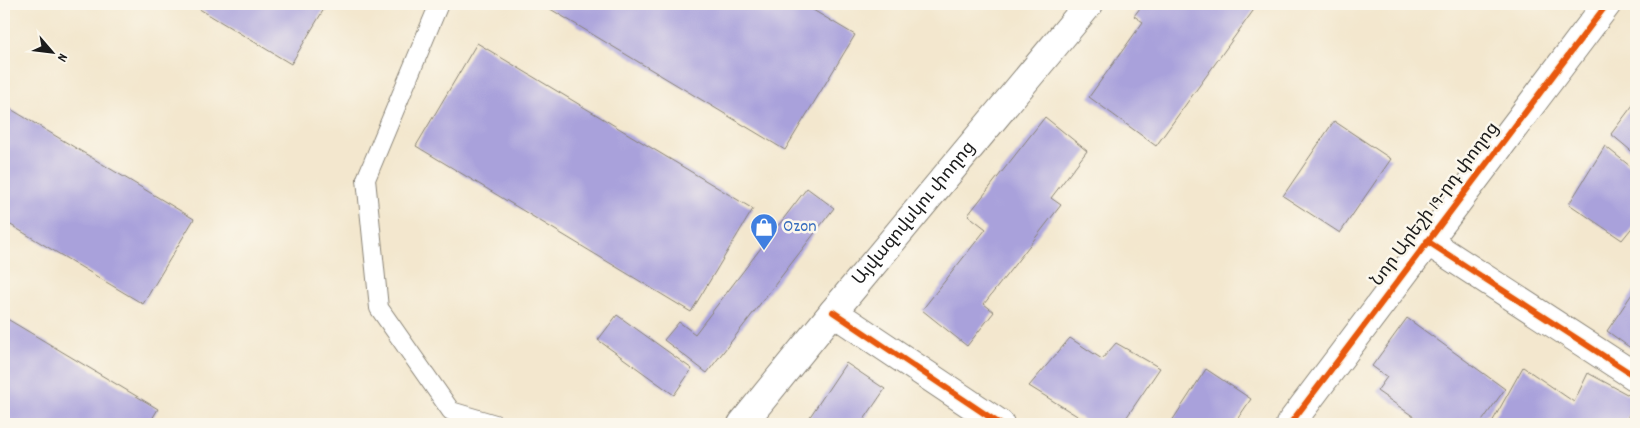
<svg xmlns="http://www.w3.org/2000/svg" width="1640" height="428" font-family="Dekko,'Noto Sans Armenian',sans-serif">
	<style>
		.building { fill: #a9a1db }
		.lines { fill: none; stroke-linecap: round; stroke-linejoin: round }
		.service-casing { stroke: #888275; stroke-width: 20 }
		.minor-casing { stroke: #888275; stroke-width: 30 }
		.tertiary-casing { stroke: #888275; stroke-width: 30 }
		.secondary-casing { stroke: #888275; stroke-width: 30 }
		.service { stroke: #fff; stroke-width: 18 }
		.minor { stroke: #fff; stroke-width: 28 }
		.tertiary { stroke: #fff; stroke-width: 28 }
		.secondary { stroke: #fff; stroke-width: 28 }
		.cycleway-casing { stroke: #fbf7ec; stroke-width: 9 }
		.cycleway { stroke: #e8590c; stroke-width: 6 }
		.labels { text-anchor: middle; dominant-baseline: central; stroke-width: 5; stroke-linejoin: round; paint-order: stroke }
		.street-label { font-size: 18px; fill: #1c1c1c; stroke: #fbf7ec }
		.shop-label { font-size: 18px; fill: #366cbe; stroke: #fbf7ec; text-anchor: start }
	</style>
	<rect width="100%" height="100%" fill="#fbf7ec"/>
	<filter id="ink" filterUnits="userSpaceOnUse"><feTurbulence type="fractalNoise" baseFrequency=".02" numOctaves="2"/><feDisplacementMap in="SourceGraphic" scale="10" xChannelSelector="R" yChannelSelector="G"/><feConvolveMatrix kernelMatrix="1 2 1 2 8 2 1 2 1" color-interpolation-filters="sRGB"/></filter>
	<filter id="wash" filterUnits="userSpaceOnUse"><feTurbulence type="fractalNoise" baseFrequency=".0096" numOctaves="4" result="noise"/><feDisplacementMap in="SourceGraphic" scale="20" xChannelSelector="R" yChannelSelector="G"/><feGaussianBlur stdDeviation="1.12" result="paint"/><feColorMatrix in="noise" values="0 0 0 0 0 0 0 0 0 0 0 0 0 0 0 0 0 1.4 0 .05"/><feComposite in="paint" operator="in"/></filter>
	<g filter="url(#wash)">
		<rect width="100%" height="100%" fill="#f3e7ce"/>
		<g id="blocks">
			<g class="building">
				<path d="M191 4H327L291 64Z"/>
				<path d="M542 4H803L855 35 785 150Z"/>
				<path d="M1143 4H1258L1156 146 1089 97 1143 22 1134 16Z"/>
				<path d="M477 43 753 209 691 312 416 146Z"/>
				<path d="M1636 101V155L1611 134Z"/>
				<path d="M4 105 194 219 143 304 4 221Z"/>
				<path d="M1045 117 1087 151 1051 198 1061 205 984 304 994 312 967 346 922 310 986 229 968 215Z"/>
				<path d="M1334 121 1391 159 1340 233 1283 196Z"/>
				<path d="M1605 146 1636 171V225L1635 224 1622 240 1569 204Z"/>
				<path d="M807 188 834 208 707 373 664 340 679 322 695 334Z"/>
				<path d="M1636 288V352L1607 331Z"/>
				<path d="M617 315 692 369 674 395 598 340Z"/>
				<path d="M4 317 158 409 149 424H4Z"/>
				<path d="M1407 318 1505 389 1480 424H1424L1377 391 1387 377 1372 366Z"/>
				<path d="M1070 338 1102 359 1116 343 1160 368 1122 424H1090L1029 386Z"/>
				<path d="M846 363 885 389 861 424H805Z"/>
				<path d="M1523 367 1574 402 1588 373 1636 399V402L1624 424H1491Z"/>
				<path d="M1206 369 1251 399 1234 424H1170Z"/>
			</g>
		</g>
	</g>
	<g filter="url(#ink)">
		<use href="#blocks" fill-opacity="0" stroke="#888275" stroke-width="1"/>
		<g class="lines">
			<g class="service-casing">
				<path id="service" d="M439 4 366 179 379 308 451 411 495 424"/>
			</g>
			<g class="minor-casing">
				<g id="minor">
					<path d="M1427 241 1636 377"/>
					<path d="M1290 424 1607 4"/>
				</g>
			</g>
			<g class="tertiary-casing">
				<path id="tertiary" d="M833 312 1000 424"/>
			</g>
			<g class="secondary-casing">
				<g id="secondary">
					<path id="s1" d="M742 424 833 312 1089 4"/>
				</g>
			</g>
			<use href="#service" class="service"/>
			<use href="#minor" class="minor"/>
			<use href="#tertiary" class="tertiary"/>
			<use href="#secondary" class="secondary"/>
			<g class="cycleway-casing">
				<g id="cycleway">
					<path d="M1427 241 1636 377"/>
					<path d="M833 312 1000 424"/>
					<path d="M1290 424 1607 4"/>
				</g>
			</g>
			<use href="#cycleway" class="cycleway"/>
		</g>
	</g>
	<defs>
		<g id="shop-pin" transform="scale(1.4375)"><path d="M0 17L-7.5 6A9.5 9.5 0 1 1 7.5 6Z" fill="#3f7fe0" stroke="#fbf7ec"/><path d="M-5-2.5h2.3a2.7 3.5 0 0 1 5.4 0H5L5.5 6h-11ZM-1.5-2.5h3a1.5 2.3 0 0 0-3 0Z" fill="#fff"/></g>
	</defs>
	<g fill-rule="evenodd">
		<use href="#shop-pin" x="764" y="227"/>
	</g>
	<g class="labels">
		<g class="street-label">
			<text transform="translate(1436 205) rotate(-53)">Նոր Արեշի 19-րդ փողոց</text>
			<text stroke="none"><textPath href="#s1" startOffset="272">Այվազովսկու փողոց</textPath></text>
		</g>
		<g class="shop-label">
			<text x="783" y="227">Ozon</text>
		</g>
	</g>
	<rect width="1640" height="428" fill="none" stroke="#fbf7ec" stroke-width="20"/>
	<g transform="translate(52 52) rotate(118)" stroke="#fbf7ec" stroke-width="4" paint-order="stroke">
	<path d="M0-4L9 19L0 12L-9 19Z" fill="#1c1c1c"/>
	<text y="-8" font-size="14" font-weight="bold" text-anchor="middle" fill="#1c1c1c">N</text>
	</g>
</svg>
